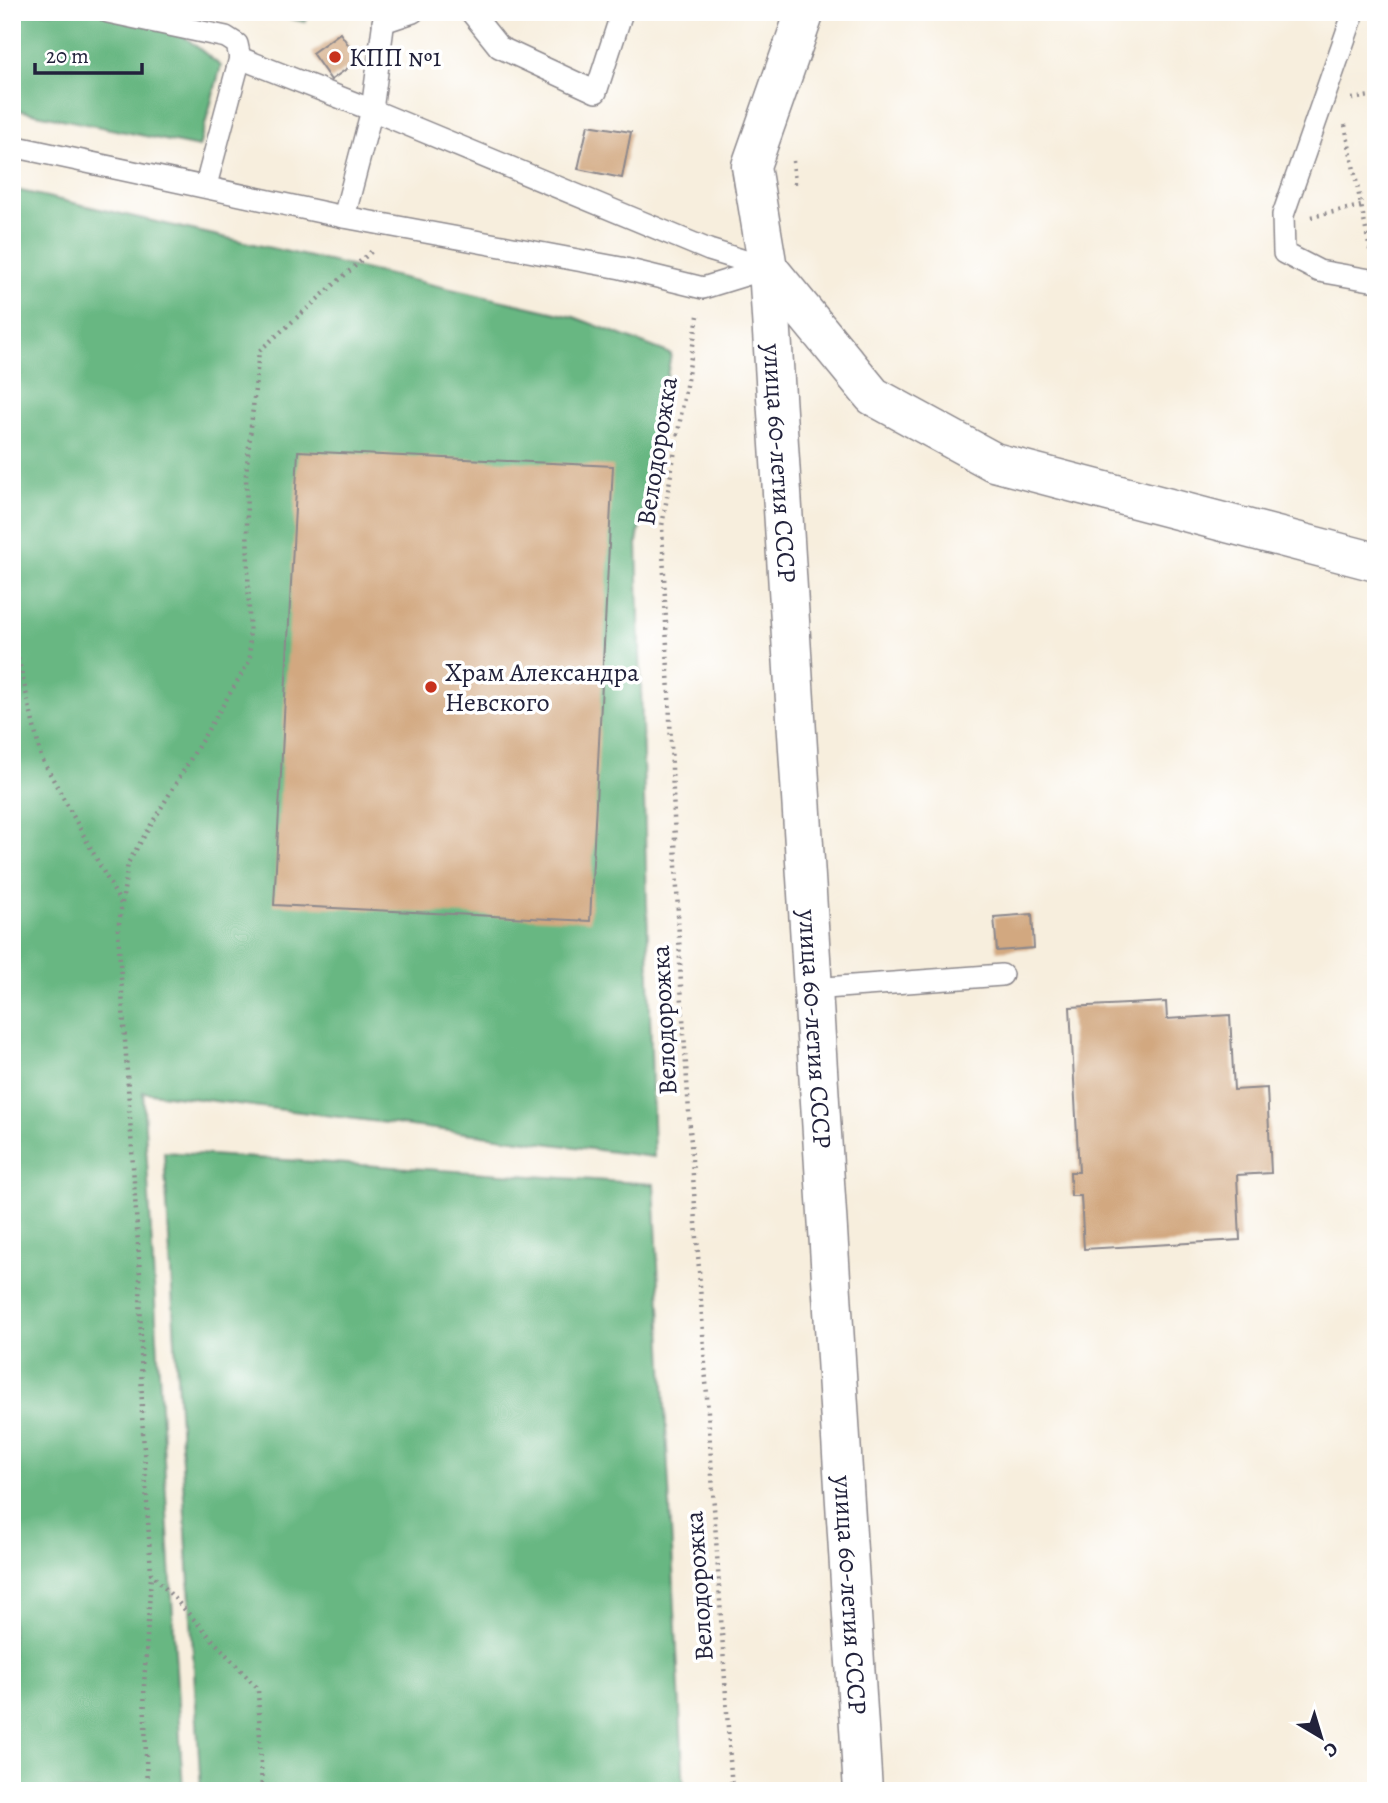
<svg xmlns="http://www.w3.org/2000/svg" width="1388" height="1803" font-family="Alegreya,serif">
	<style>
		.forest { fill: #68b782; stroke: #456c5e; stroke-width: 2 }
		.building { fill: #d2a880 }
		.lines { fill: none; stroke-linecap: round; stroke-linejoin: round }
		.lane-casing { stroke: #8c888c; stroke-width: 24 }
		.street-casing { stroke: #8c888c; stroke-width: 41 }
		.secondary-casing { stroke: #8c888c; stroke-width: 41 }
		.path { stroke: #8c888c; stroke-width: 4.5; stroke-dasharray: 2 5; stroke-linecap: butt }
		.lane { stroke: #fff; stroke-width: 21 }
		.street { stroke: #fff; stroke-width: 38 }
		.secondary { stroke: #fff; stroke-width: 38 }
		.poi-dot { fill: #c8321e; stroke: #fff; stroke-width: 2.5 }
		.labels { text-anchor: middle; dominant-baseline: central; stroke-width: 7; stroke-linejoin: round; paint-order: stroke }
		.poi-label { font-size: 26px; fill: #22223b; stroke: #fff; text-anchor: start }
		.street-label { font-size: 26px; fill: #22223b; stroke: #fff }
	</style>
	<rect width="100%" height="100%" fill="#fff"/>
	<filter id="ink" filterUnits="userSpaceOnUse"><feTurbulence type="fractalNoise" baseFrequency=".0143" numOctaves="2"/><feDisplacementMap in="SourceGraphic" scale="14" xChannelSelector="R" yChannelSelector="G"/><feConvolveMatrix kernelMatrix="1 2 1 2 8 2 1 2 1" color-interpolation-filters="sRGB"/></filter>
	<filter id="wash" filterUnits="userSpaceOnUse"><feTurbulence type="fractalNoise" baseFrequency=".00686" numOctaves="4" result="noise"/><feDisplacementMap in="SourceGraphic" scale="28" xChannelSelector="R" yChannelSelector="G"/><feGaussianBlur stdDeviation="1.57" result="paint"/><feColorMatrix in="noise" values="0 0 0 0 0 0 0 0 0 0 0 0 0 0 0 0 0 1.4 0 .05"/><feComposite in="paint" operator="in"/></filter>
	<g filter="url(#wash)">
		<rect width="100%" height="100%" fill="#f7eedd"/>
		<g class="forest">
			<path d="M12 12H108L171 26 221 66 199 147 12 109Z"/>
			<path d="M263 12H310L305 22Z"/>
			<path d="M12 189 574 317 671 354 637 542 654 1157 143 1092 183 1791H12Z"/>
			<path d="M164 1152 654 1184 684 1791H201Z"/>
		</g>
		<g id="blocks">
			<g class="building">
				<path d="M340 33 359 60 331 80 312 53Z"/>
				<path d="M588 125 631 132 622 178 578 169Z"/>
				<path d="M298 451 613 466 590 921 274 905Z"/>
				<path d="M1032 914 1034 948 997 951 994 917Z"/>
				<path d="M1166 1002 1167 1019 1230 1015 1234 1090 1267 1088 1271 1173 1237 1175 1240 1240 1084 1249 1081 1196H1071L1070 1172H1079L1070 1007Z"/>
			</g>
		</g>
	</g>
	<g filter="url(#ink)">
		<use href="#blocks" fill-opacity="0" stroke="#8c888c" stroke-width="2"/>
		<g class="lines">
			<g class="lane-casing">
				<g id="lane">
					<path d="M108 12 226 37 237 44 240 58 372 110 344 217"/>
					<path d="M385 12 372 110 709 250 768 268"/>
					<path d="M471 12 499 47 596 92 622 12"/>
					<path d="M1354 12 1283 215 1284 253 1319 271 1376 281"/>
					<path d="M383 22 413 12"/>
					<path d="M12 146 344 217 621 268 703 288 768 268"/>
					<path d="M206 185 240 58"/>
					<path d="M812 989 1002 975"/>
				</g>
			</g>
			<g class="street-casing">
				<path id="street" d="M768 268 873 396 994 462 1376 562"/>
			</g>
			<g class="secondary-casing">
				<g id="secondary">
					<path id="s1" d="M805 12 751 166 768 268 863 1791"/>
				</g>
			</g>
			<g class="path">
				<path d="M1352 99 1376 95"/>
				<path d="M1345 125 1370 250"/>
				<path d="M793 161 795 184"/>
				<path d="M1311 217 1361 206"/>
				<path d="M698 316 662 526 681 986 732 1791"/>
				<path d="M12 603 17 653 41 757 121 904"/>
				<path d="M147 1791 144 1685 151 1575"/>
				<path d="M262 1791 258 1689 151 1573 142 1415 140 1276 118 930 128 863 250 660 246 474 259 351 372 251"/>
			</g>
			<use href="#lane" class="lane"/>
			<use href="#street" class="street"/>
			<use href="#secondary" class="secondary"/>
		</g>
	</g>
	<g class="poi-dot">
		<circle cx="335" cy="57" r="7"/>
		<circle cx="431" cy="687" r="7"/>
	</g>
	<g class="labels">
		<g class="poi-label">
			<text x="349" y="57">КПП №1</text>
			<text x="445" y="672">Храм Александра<tspan x="445" dy="30">Невского</tspan></text>
		</g>
		<g class="street-label">
			<text transform="translate(657 451) rotate(-81)">Велодорожка</text>
			<text stroke="none"><textPath href="#s1" startOffset="462">улица 60-летия СССР</textPath></text>
			<text transform="translate(664 1020) rotate(-93)">Велодорожка</text>
			<text stroke="none"><textPath href="#s1" startOffset="1029">улица 60-летия СССР</textPath></text>
			<text transform="translate(699 1586) rotate(-94)">Велодорожка</text>
			<text stroke="none"><textPath href="#s1" startOffset="1596">улица 60-летия СССР</textPath></text>
		</g>
	</g>
	<rect width="1388" height="1803" fill="none" stroke="#fff" stroke-width="42"/>
	<g transform="translate(1321 1737) rotate(142)" stroke="#ffffff" stroke-width="5" paint-order="stroke">
	<path d="M0-5L12 26L0 18L-12 26Z" fill="#22223b"/>
	<text y="-10" font-size="19" font-weight="bold" text-anchor="middle" fill="#22223b">С</text>
	</g>
	<path d="M35 63v10h107v-10" fill="none" stroke="#22223b" stroke-width="3.5"/>
	<text x="46" y="63" font-size="21" fill="#22223b" stroke="#ffffff" stroke-width="5" paint-order="stroke">20 m</text>
</svg>
